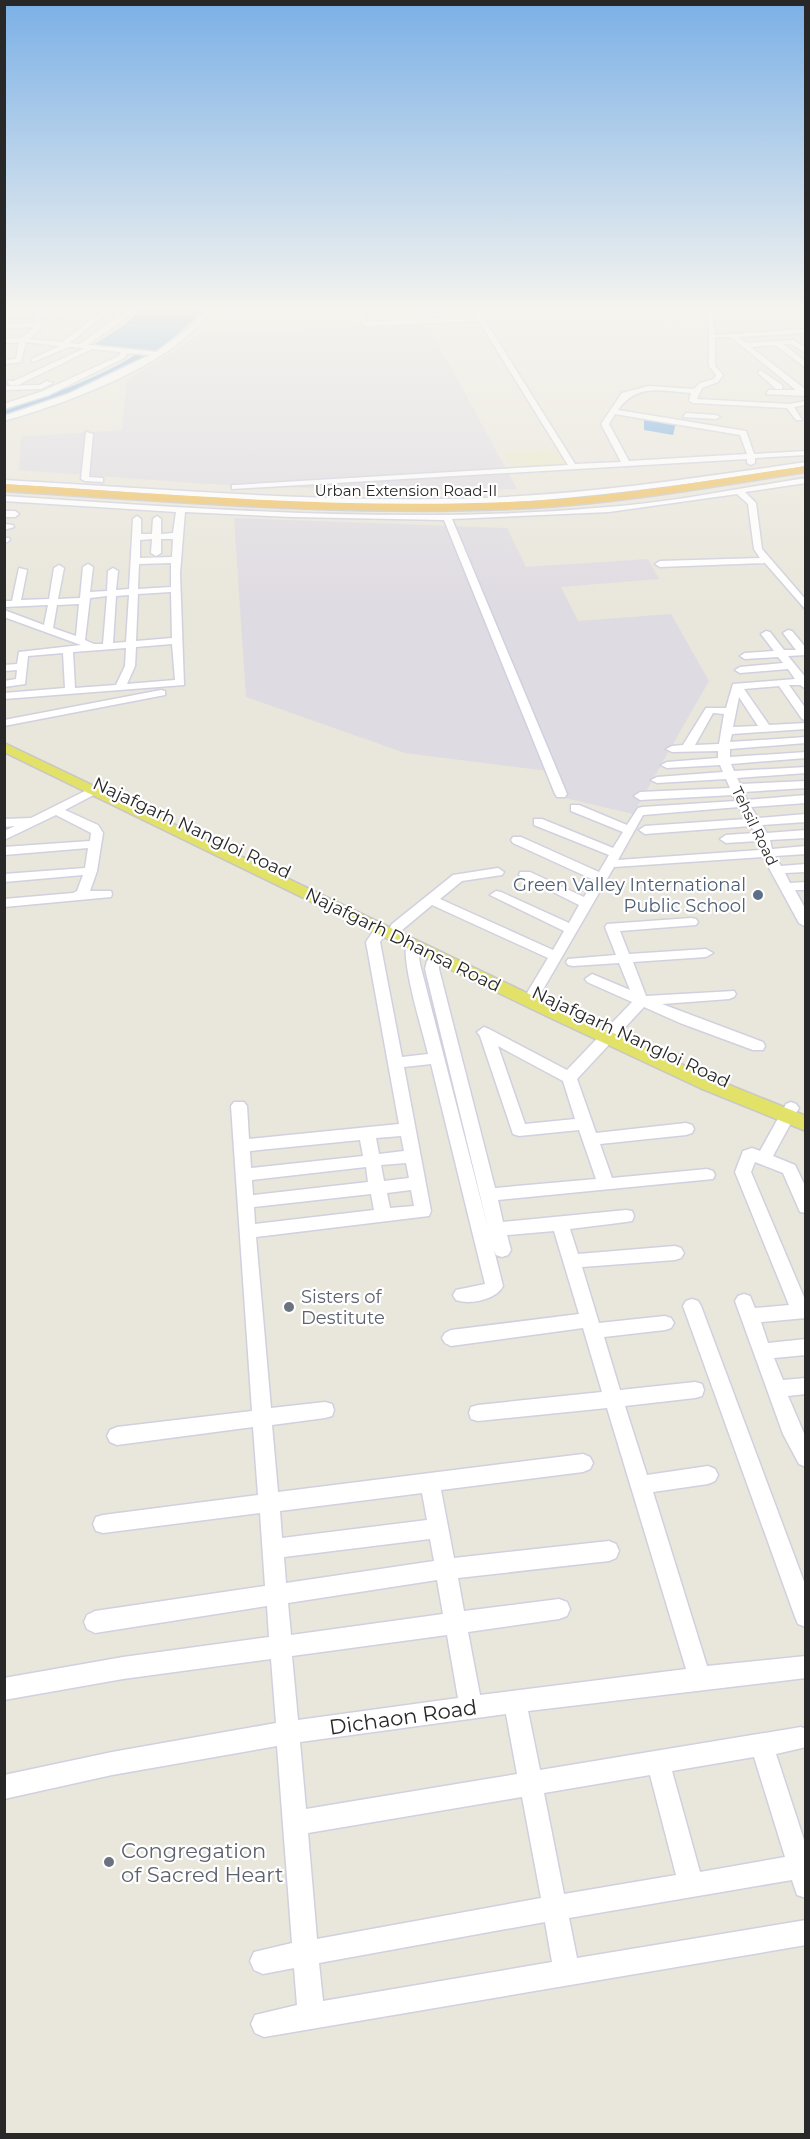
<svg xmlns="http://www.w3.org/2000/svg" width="810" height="2139" font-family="Montserrat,sans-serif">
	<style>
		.industrial { fill: #dfdbe2 }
		.education { fill: #e9e7cb }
		.water { fill: #77abe2 }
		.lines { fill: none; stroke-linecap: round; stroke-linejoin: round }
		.river { fill: #77abe2; fill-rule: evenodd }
		.minor-casing { stroke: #d1d0df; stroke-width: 3 }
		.major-casing { stroke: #c7c7c7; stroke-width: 3 }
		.highway-casing { stroke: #c7c7c7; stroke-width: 3 }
		.minor { fill: #fff; fill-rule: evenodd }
		.major { fill: #e1e267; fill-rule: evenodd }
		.highway { fill: #eec061; fill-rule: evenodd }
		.service-dot { fill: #5c6f8a; stroke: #fff; stroke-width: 2 }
		.worship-dot { fill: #6b7280; stroke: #fff; stroke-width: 2 }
		.labels { text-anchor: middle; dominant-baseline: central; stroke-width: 4.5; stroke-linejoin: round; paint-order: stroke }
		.far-street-label { font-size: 15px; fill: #282828; stroke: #fff }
		.street-label { font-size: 18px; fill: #282828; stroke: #fff }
		.service-label { font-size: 18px; fill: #4e5e75; stroke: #fff; text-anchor: end }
		.worship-label { font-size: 18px; fill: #5b616d; stroke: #fff; text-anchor: start }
		.near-street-label { font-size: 21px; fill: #282828; stroke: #fff }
		.near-worship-label { font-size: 21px; fill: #5b616d; stroke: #fff; text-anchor: start }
	</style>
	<rect width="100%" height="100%" fill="#e9e6db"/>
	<g class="industrial">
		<path d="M427 324 517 489 380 491 208 484 19 470 21 437 122 430 127 380 202 333Z"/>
		<path d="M234 518 507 528 526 567 648 559 659 579 561 587 578 621 671 614 709 681 633 814 557 796 548 771 405 753 246 697Z"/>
	</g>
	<g class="education">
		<path d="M706 307 710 329 661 326 657 323 674 308Z"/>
		<path d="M558 449 569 466 514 469 503 451Z"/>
	</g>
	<g class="water">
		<path d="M139 306H205L194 320 155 353 93 345 125 325 138 312Z"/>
		<path d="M644 418 676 423 673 435 644 430Z"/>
	</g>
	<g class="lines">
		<path class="river" d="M191 306H199C154 366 74 396 4 417V411C72 387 145 364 191 306Z"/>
		<g class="minor-casing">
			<g id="minor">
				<path d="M126 306H132L130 314 88 345 156 352 195 324 207 306H213L211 309 359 306 367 322 477 317 470 306H476L575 464 621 462 601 424 622 393 649 386 694 389 700 383 714 379 716 375 709 366V330L705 306H711L715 335 806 329V333L738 337 746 343 793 340 806 348V353L791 344H783L806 362V368L775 345 751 347 806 390V396L766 394 769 390H796L731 337H715V366L723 375 718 382 702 388 697 399 789 404 806 401V405L794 407 802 420H796L787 408 693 403 689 401 691 393C661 391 637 383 618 410L746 431 754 454 806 451V455L755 458V463L751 465 747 463V459L232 489V485H235L568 465 479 321 365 326 355 310 208 313C173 365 64 404 4 421V416L68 394 150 355 127 353 124 358 49 395 4 409V404L43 391 119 356 121 352 92 349 18 385H10L7 381H14L85 348 69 347 33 362 31 359 60 346 26 342 21 362 4 364V360L16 359 19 342 4 343V339L21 338 35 327 6 328 4 324 35 323 37 316H41V329L29 339 62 342 100 313H104V315L70 343 80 344 125 311 4 316V312ZM615 414 740 435 747 454 629 461 609 424Z"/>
				<path d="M760 370 782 385V389H776L758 373Z"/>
				<path d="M46 381 53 383 41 389 4 390V386L40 385Z"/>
				<path d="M686 413 716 415 720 417 716 419 683 417Z"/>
				<path d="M86 432 93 434 89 477 103 478V482L85 481 81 479Z"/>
				<path d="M806 462V466C684 485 563 503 440 505 295 506 149 493 4 484V480C149 488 295 501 440 499 563 498 684 480 806 462Z"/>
				<path d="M806 478V483L745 492 756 503 762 549 806 600V610L765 563 660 567 655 564 660 561 760 558 754 549 748 504 737 494 609 512 452 519 567 794 565 797H557L555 794 444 520 292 517 185 512 180 573 184 685 4 699V693L65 688 63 653 28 656 25 684 4 687V681L16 679 17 670 4 671V665L17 664 19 652 81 645 4 617V610L44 625 48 605 4 607V601H12L19 568 27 570 21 600 49 599 54 568 59 565 64 568 58 599 80 598 83 567 88 564 93 567 90 592 107 591 108 571 113 568 118 571 116 590 129 589 133 519 137 516 141 519V534H152L153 519 157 516 161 519V534L173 533 176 512 4 501V496C205 509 407 525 608 507 675 502 740 488 806 478ZM152 539 151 553 156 556 161 553V539H173L172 557 140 558V540ZM171 563V587L138 589 139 564ZM171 592 172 638 136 641 138 594ZM129 595 126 642 113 643 116 596ZM107 596 103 644H94L85 640 90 598ZM79 604 76 636 53 628 57 605ZM172 644 175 680 127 684 135 666 136 647ZM126 648 125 666 116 685 75 688 73 652Z"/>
				<path d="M4 511H15L19 514 15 517H4Z"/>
				<path d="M4 524 13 525 14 527 4 530Z"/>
				<path d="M4 538H9L10 540 4 544Z"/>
				<path d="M788 630 792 631 806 648V655L788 656 806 678V689L800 685H789L806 709V720L802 719 779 686 744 689 769 725 806 723V729L732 734 730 742 806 737V743L730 749V757L806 752V758L731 764 734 771 806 767V773L737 778 740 784 806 781V788L743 792 747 800 806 795V803L751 807 758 818 806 814V822L762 825 767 833 806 830V838L770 840 772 849 806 846V854L775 856 781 866 806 864V872L785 873 790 883 806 882V890H795L806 910V927L799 923 763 857 614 867 541 993 534 998 527 993 548 958 432 905 402 930H392L390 927 392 924 453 875 498 868 504 872 502 875 462 881 440 899 553 950 564 931 490 895 496 891 501 892 569 923 579 905 519 875 520 872H530L584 897 594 880 513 843 511 840 513 837H521L599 872 609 855 534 825V819H542L613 848 623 832 571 811V805H579L627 825 638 808 642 807 736 801 733 795 640 800 634 796 640 792 730 788 726 779 657 783 651 780 657 777 723 772 720 765 667 768 661 765 667 762 718 758V751L672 752 666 749 672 746 683 745 706 708H726L733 684 795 679 788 669 740 673 735 670 740 667 783 663 778 657 745 659 740 656 745 653 774 651 761 634 766 631 770 632 784 650H796L783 633ZM739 697 758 726 733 727ZM713 713 724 714 719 744 695 745ZM739 807 746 819 645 826 639 830 645 834 751 826 755 833 726 835 720 839 726 843 758 841 760 850 618 860 643 815Z"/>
				<path d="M161 690 165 691V695L4 726V720Z"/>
				<path d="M103 782 109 786 107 788 65 810 98 825 103 833 97 871 90 891H111L112 894 111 897 4 907V899L73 893 77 891 83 875 4 882V874L85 868 88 848 4 855V847L90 841 91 833 56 815 4 840V831L15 826 4 827V819L31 818Z"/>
				<path d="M691 918 696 919 698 922 696 925 620 931 629 954 706 949 713 953 706 957 633 962 646 996 734 991 736 994 734 997 729 999 662 1004 763 1042 765 1046 763 1050H753L680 1023 644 1007 577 1079 596 1133 686 1123 692 1125 694 1129 692 1133 686 1135 600 1144 612 1178 707 1169 713 1171 715 1175 713 1179 498 1200 503 1222 626 1210 632 1211 634 1216 632 1221 626 1222 570 1229 578 1254 675 1246 681 1248 684 1253 681 1258 675 1260 582 1267 599 1323 665 1316 671 1318 674 1323 671 1328 665 1330 604 1337 620 1390 695 1382 702 1384 704 1390 702 1396 695 1398 625 1406 647 1475 708 1466 715 1469 718 1475 715 1481 708 1484 653 1492 707 1666 806 1656V1678L528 1711 540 1770 801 1727 806 1729V1747L776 1754 806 1846V1898L797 1895 792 1880 569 1918 577 1958 806 1920V1945L264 2037 255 2033 251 2024 255 2015 297 2005 294 1968 263 1974 254 1970 250 1961 254 1952 292 1943 277 1746 112 1775 4 1799V1775L112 1752 276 1723 271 1659 123 1679 4 1700V1678L123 1657 269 1637 267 1606 95 1633 87 1629 84 1622 87 1615 95 1611 265 1586 260 1513 103 1533 96 1531 93 1524 96 1517 103 1515 258 1495 253 1427 117 1445 110 1442 107 1436 110 1430 117 1427 252 1411 231 1106 234 1102H244L247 1106 249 1139 399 1124 366 942 376 927 381 926 388 930 380 942 402 1057 428 1054C423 1032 400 959 407 942H417L420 964 488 1228 425 969 427 961 439 953 446 957 439 965V969L495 1188 596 1179 579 1130 519 1136 513 1134 480 1036 477 1032 484 1027 489 1029 567 1070 632 1002 587 982 585 979 592 974 630 990 619 963 573 966 568 965 566 962 568 959 616 955 605 927 607 924ZM498 1046 563 1081 575 1119 525 1124ZM431 1064 485 1284 456 1290 453 1295 456 1300C470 1305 496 1300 503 1286L494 1250 496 1255 502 1257 508 1255 511 1250 507 1235 554 1231 579 1314 451 1330 445 1333 442 1338 445 1343 451 1346 583 1328 602 1392 478 1405 471 1407 469 1413 471 1419 478 1421 607 1408 686 1669 480 1695 468 1632 559 1619 567 1616 570 1609 567 1602 559 1599 464 1611 458 1578 609 1561 616 1558 619 1551 616 1544 609 1541 454 1558 441 1490 583 1472 590 1469 593 1463 590 1457 583 1454 278 1492 272 1425 325 1418 332 1416 334 1410 332 1404 325 1402 271 1408 256 1237 429 1216 431 1211 404 1067ZM401 1136 404 1151 379 1154 376 1138ZM360 1140 363 1156 251 1168 250 1151ZM406 1163 409 1178 384 1181 381 1165ZM366 1167 368 1182 253 1195 252 1180ZM411 1190 414 1206 390 1208 387 1193ZM371 1194 374 1210 255 1224 254 1207ZM422 1493 427 1520 282 1538 280 1511ZM430 1539 434 1561 286 1583 284 1557ZM437 1580 443 1614 291 1635 288 1603ZM447 1635 458 1698 298 1720 292 1656ZM506 1714 517 1774 306 1809 300 1742ZM754 1757 785 1857 700 1872 672 1771ZM650 1775 676 1875 564 1894 544 1793ZM522 1797 541 1898 317 1939 308 1833ZM545 1922 552 1962 323 2001 319 1963Z"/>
				<path d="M791 1102 796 1104 799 1108 773 1156 795 1165 806 1188V1213L800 1212 783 1173 755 1162 751 1172 806 1302V1318L761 1322 768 1343 806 1339V1355L774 1358 783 1380 806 1378V1394L788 1396 806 1438V1467L799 1464 783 1434 735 1301 738 1296 744 1294 750 1296 755 1308 789 1305 735 1172 743 1151 752 1148 760 1151 786 1104Z"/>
				<path d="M692 1299 698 1301 701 1306 806 1587V1627L798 1624 795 1617 683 1306 686 1301Z"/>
			</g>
		</g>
		<g class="major-casing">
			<path id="major" d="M4 743 552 1005 712 1078 806 1116V1131L700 1088 540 1013 4 752Z"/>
		</g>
		<g class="highway-casing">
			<path id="highway" d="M806 466V472C714 486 623 503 531 508 355 517 179 502 4 491V484C179 495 355 510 531 501 623 496 714 479 806 466Z"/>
		</g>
		<use href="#minor" class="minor"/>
		<use href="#major" class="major"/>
		<use href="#highway" class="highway"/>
	</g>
	<linearGradient id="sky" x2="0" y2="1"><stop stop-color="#7bb0e6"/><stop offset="0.51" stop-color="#f5f4ef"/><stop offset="1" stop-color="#f5f4ef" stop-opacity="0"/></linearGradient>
	<rect width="810" height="605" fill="url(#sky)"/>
	<circle class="service-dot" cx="758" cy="895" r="6"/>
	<g class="worship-dot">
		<circle cx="289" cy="1307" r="6"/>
		<circle cx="109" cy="1862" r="6"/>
	</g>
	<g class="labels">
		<g class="far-street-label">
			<text x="406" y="490">Urban Extension Road-II</text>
			<text transform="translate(755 826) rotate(64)">Tehsil Road</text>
		</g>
		<g class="street-label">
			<text transform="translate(192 828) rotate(25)">Najafgarh Nangloi Road</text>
			<text transform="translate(403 940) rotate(26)">Najafgarh Dhansa Road</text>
			<text transform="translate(631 1037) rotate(25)">Najafgarh Nangloi Road</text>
		</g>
		<g class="service-label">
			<text x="746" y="885">Green Valley International<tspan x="746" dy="21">Public School</tspan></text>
		</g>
		<g class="worship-label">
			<text x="301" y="1297">Sisters of<tspan x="301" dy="21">Destitute</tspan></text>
		</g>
		<g class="near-street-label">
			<text transform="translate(403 1717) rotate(-8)">Dichaon Road</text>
		</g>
		<g class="near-worship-label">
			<text x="121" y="1850">Congregation<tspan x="121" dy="24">of Sacred Heart</tspan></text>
		</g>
	</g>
	<rect width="810" height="2139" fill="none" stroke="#282828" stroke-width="12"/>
</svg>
